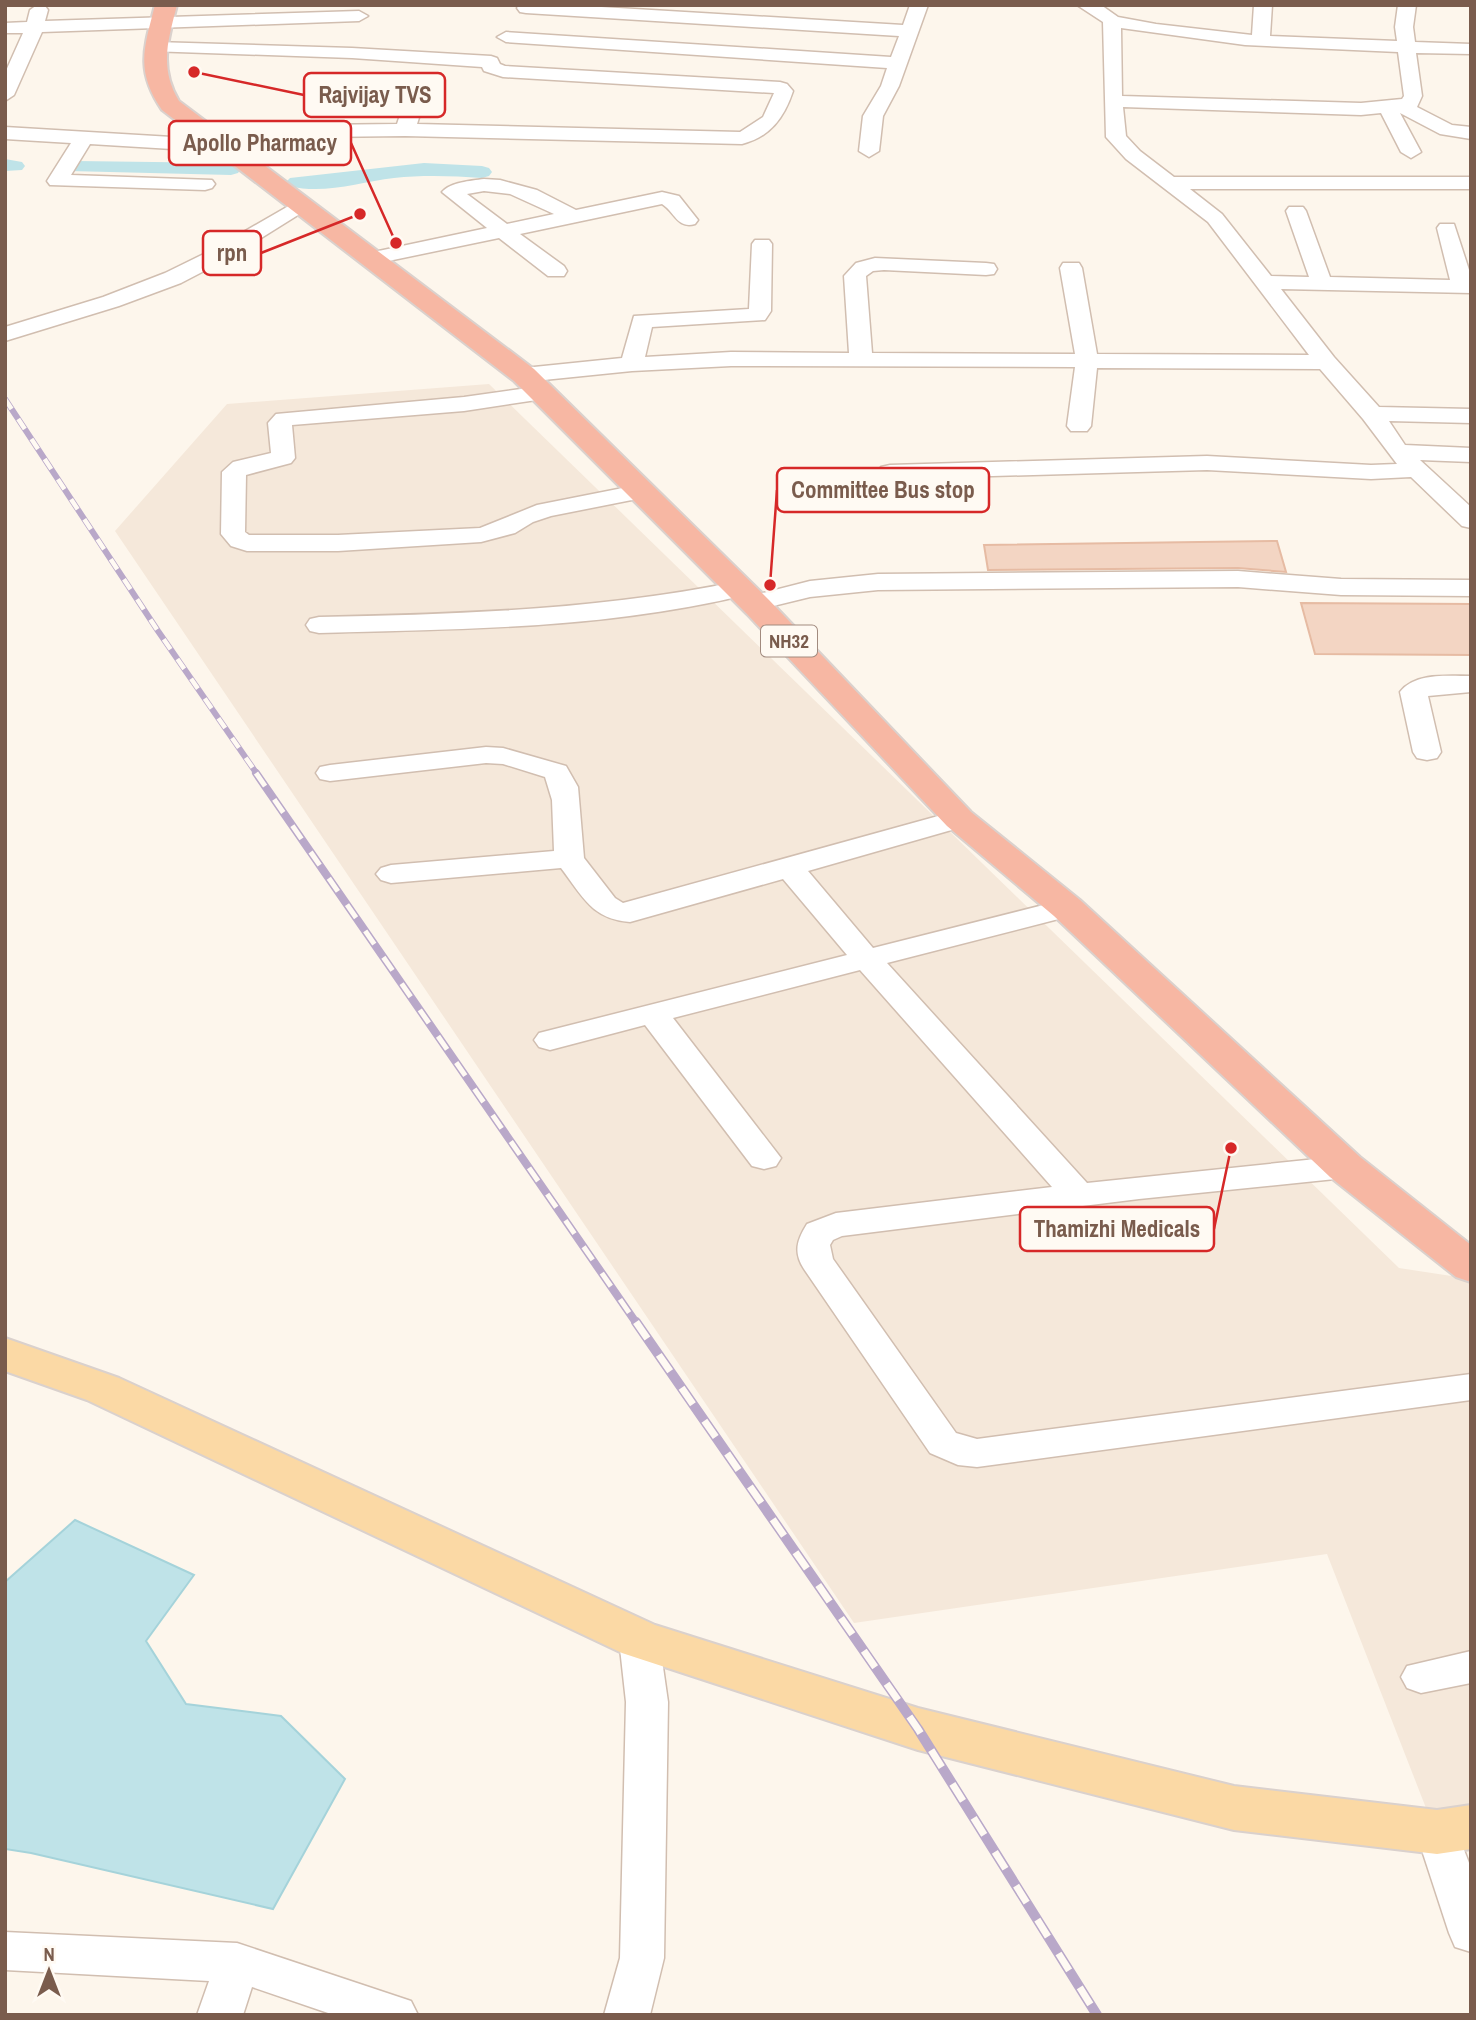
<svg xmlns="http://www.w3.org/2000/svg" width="1476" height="2020" font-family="'Archivo Narrow',sans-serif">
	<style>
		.residential { fill: #f5e8da }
		.water { fill: #bfe3e8; stroke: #a5d3da; stroke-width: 2 }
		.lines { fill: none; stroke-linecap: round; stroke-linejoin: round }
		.canal { fill: #bfe3e8; fill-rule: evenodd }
		.building { fill: #f3d5c3; stroke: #e6bba3; stroke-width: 2 }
		.minor-casing { stroke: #d1beb0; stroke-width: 3 }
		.major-casing { stroke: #dad1cd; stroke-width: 4 }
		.highway-casing { stroke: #dad1cd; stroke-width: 4 }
		.minor { fill: #fff; fill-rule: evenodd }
		.major { fill: #fbd9a5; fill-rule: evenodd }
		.highway { fill: #f7b7a3; fill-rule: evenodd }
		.rail-far2-casing { stroke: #b9a8c9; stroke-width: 6 }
		.rail-far1-casing { stroke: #b9a8c9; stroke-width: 8 }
		.rail-casing { stroke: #b9a8c9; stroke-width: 10 }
		.rail-far2 { stroke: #fffaf3; stroke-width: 4.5; stroke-dasharray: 12; stroke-linecap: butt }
		.rail-far1 { stroke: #fffaf3; stroke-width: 5; stroke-dasharray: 16; stroke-linecap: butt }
		.rail { stroke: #fffaf3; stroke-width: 7; stroke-dasharray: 20; stroke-linecap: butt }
		.labels { text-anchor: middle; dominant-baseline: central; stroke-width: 5; stroke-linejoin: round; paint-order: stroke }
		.shield { fill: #fffaf3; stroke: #a28b7f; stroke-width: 2 }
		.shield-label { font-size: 19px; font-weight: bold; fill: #7a5c4d }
		.leader { fill: none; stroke: #d62828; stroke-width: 2.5 }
		.callout-dot { fill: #d62828; stroke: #fffaf3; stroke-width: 2.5 }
		.callout { fill: #fffaf3; stroke: #d62828; stroke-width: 2.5 }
		.callout-label { font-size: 23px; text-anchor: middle; font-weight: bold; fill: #7a5c4d }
	</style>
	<rect width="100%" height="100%" fill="#fdf6ec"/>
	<path class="residential" d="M489 384 1399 1268 1471 1279V1837L1440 1844 1327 1554 854 1623 115 531 227 404Z"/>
	<path class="water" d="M75 1520 194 1575 146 1641 186 1704 281 1716 345 1779 273 1909 31 1853 5 1849V1582Z"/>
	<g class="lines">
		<g class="canal">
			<path d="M5 159 22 162 25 166 22 170 5 171Z"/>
			<path d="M76 161 231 163 238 165 241 169 238 173 231 175 69 171 66 167 69 163Z"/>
			<path d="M424 163 482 166 489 168 492 172 489 176 482 178C453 176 423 175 394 178 360 182 323 195 290 186L286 182 290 178Z"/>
		</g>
	</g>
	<g class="building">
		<path d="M1277 541 1286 572 1238 568 988 570 984 545Z"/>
		<path d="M1301 603 1471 604V655L1315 654Z"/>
	</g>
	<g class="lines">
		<g class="minor-casing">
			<g id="minor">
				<path d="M37 5 45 6 48 10 45 21 359 11 368 16 359 21 42 32 14 95 5 101V73L23 33H5V23L27 22 30 10Z"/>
				<path d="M519 5H568L903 25 910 5H928L899 86 883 116 879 151 869 157 859 151 863 116 881 86 887 68 506 42 497 37 506 32 891 57 899 36 526 13 520 12 517 8Z"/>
				<path d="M1077 5H1101L1118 17 1156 24 1252 35 1254 5H1272L1270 36 1397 41 1395 27 1398 5H1416L1413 27 1415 42 1471 44V54L1416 53 1422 96 1417 107 1452 125 1471 127V139L1440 134 1400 113 1421 152 1411 158 1401 152 1381 113 1361 115 1123 107 1126 136 1140 151 1174 177H1471V189H1190L1222 214 1271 276 1309 277 1286 211 1289 207H1303L1306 211 1330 277 1450 280 1437 228 1440 224H1454L1471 276V293L1281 289 1334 357 1379 407 1471 409V423L1389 421 1405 445 1471 448V462L1420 460 1471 507V528L1462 526 1411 477 1371 479 1207 470 890 479 881 477 878 472 881 467 890 465 1207 456 1371 465 1397 464 1363 419 1320 369 1097 368 1091 426 1087 431H1071L1067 426 1075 367 731 366 632 371 524 382 516 380 513 375 516 370 524 368 622 358 634 316 749 309 752 244 755 240H769L772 244 771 311 765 320 652 327 645 357 731 352 849 353 844 276 856 263 875 258 986 263 994 264 997 269 994 274 986 275 884 270 873 271 866 276 872 353 1075 354 1060 268 1063 263H1079L1082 268 1097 354 1309 355 1208 222 1126 159 1106 137 1103 22ZM1121 28 1245 45 1398 52 1404 96 1402 99 1361 103 1122 96Z"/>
				<path d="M155 42 352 48 491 56 497 58 500 64 505 66 780 82 787 84 793 91C784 118 770 137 742 144L405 136 234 138 192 148 172 149 90 144 71 175 212 180 215 184 212 188 205 190 50 185 47 181 71 143 5 139V127L172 137 192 136 234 126 397 124 408 91 325 86 323 82 325 78 332 76 423 82 427 92 417 124 740 132 763 117 774 93 503 77 484 71 482 67 352 58 149 51 146 47 149 43Z"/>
				<path d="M484 179 500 180 537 190 576 210 662 192 679 196 698 220 695 224C677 229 675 212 662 204L520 234 564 266 567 271 564 276H548L499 238 369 265 362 263 358 259 362 255 369 253 487 228 442 192C451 182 470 181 484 179ZM484 191 510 194 554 214 507 224 467 194Z"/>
				<path d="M299 200 306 202 309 206 306 210 229 258 181 283 119 306 5 341V327L103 297 165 273 214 249Z"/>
				<path d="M542 386 550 388 553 393 550 398 464 411 292 425 295 458 291 463 246 475 245 532 249 535H338L480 528 537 505 643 484 652 486 655 491 652 496 551 516 533 522 515 533 481 542 338 551H247L231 546 221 534 222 472 233 462 271 453 268 423 276 414 464 397Z"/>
				<path d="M1238 571 1341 579 1471 580V596L1341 595 1238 587 878 590 810 597 753 611 744 608 740 603 744 598 810 581 878 574Z"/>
				<path d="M740 581 749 584 753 589 749 594C609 629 463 629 319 633L310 631 306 625 310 619 319 617C461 614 601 610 740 581Z"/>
				<path d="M1471 676V692L1428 696 1441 752 1437 758 1427 760 1417 758 1413 752 1400 692C1415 672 1449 676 1471 676Z"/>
				<path d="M486 747 503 748 566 766 578 787 584 858 615 898 623 903 949 813 959 810 969 813 973 819 969 825 808 871 873 948 1067 899 1078 902 1082 908 1078 914 887 963 1087 1183 1345 1156 1357 1159 1362 1167 1357 1175 1345 1178 1139 1199 842 1236 833 1240 830 1245 833 1259 956 1433 977 1439 1471 1374V1400L977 1467 958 1465 930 1453 804 1269C793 1252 797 1240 807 1224L836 1213 1052 1187 860 970 673 1018 781 1158 776 1166 764 1169 752 1166 645 1025 550 1050 539 1047 534 1040 539 1033 847 955 783 879 630 922C592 919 583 897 561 868L391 883 381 880 376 874 381 868 391 865 554 851 552 800 545 777 503 764 486 763 330 781 320 779 316 773 320 767 330 765Z"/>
				<path d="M639 1623 653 1628 659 1639 668 1702 664 1958 650 2015H604L620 1958 626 1702 619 1639 625 1628Z"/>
				<path d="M1471 1651V1683L1421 1693 1407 1688 1401 1677 1407 1666Z"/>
				<path d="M1437 1814 1452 1819 1471 1868V1952L1455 1947 1449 1933 1416 1832 1422 1819Z"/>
				<path d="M5 1932 237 1943 411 2001 418 2015H334L252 1987 243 2015H197L209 1981 5 1970Z"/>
			</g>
		</g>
		<g class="major-casing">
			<path id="major" d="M5 1338 119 1378 655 1625 918 1708 1234 1786 1437 1810 1471 1805V1849L1437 1854 1234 1830 918 1750 622 1653 87 1400 5 1371Z"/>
		</g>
		<g class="highway-casing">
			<path id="highway" d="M155 5H177C168 40 159 68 179 101L534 369 769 600 971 812 1080 900 1360 1157 1471 1245V1282L1456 1277 1330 1177 1054 916 947 826 747 614 514 381 162 110C135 71 144 48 155 5Z"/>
		</g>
		<use href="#minor" class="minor"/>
		<use href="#major" class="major"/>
		<use href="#highway" class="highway"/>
		<g class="rail-far2-casing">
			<path id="rail-far2" d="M5 399 158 631 257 774"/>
		</g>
		<g class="rail-far1-casing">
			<path id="rail-far1" d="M256 773 637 1324"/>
		</g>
		<g class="rail-casing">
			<path id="rail" d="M636 1322 918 1729 1097 2015"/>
		</g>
		<use href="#rail-far2" class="rail-far2"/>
		<use href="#rail-far1" class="rail-far1"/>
		<use href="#rail" class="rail"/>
	</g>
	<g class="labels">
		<rect class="shield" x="761" y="625.5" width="56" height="31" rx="5"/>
		<g class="shield-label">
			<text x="789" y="641">NH32</text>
		</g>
	</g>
	<path class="leader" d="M194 72L304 95M396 243L351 143M360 214L261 253M770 585L777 490M1231 1148L1214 1229"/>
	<g class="callout-dot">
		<circle cx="194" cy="72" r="7"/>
		<circle cx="396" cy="243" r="7"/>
		<circle cx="360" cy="214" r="7"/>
		<circle cx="770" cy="585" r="7"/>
		<circle cx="1231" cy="1148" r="7"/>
	</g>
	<g class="callout">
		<rect x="304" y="73" width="141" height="44" rx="7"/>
		<rect x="169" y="121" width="182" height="44" rx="7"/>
		<rect x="203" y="231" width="58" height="44" rx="7"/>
		<rect x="777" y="468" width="212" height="44" rx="7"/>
		<rect x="1020" y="1207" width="194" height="44" rx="7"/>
	</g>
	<g class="callout-label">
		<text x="375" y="103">Rajvijay TVS</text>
		<text x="260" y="151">Apollo Pharmacy</text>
		<text x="232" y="261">rpn</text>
		<text x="883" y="498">Committee Bus stop</text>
		<text x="1117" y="1237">Thamizhi Medicals</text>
	</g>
	<rect width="1476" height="2020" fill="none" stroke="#7a5c4d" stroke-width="14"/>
	<g transform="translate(49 1971)" stroke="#fffaf3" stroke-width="5" paint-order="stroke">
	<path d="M0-5L12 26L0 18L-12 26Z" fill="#7a5c4d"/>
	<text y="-10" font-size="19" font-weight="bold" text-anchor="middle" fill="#7a5c4d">N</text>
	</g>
</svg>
